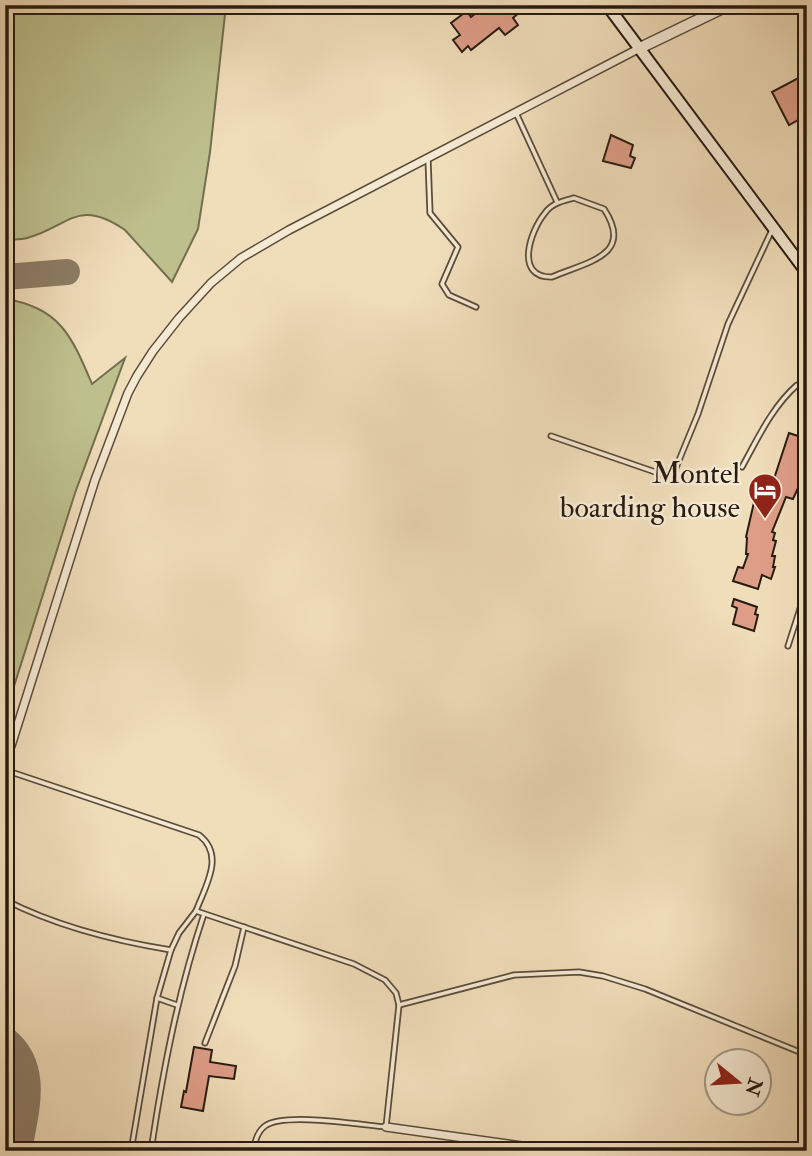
<svg xmlns="http://www.w3.org/2000/svg" width="812" height="1156" font-family="'IM FELL Double Pica',serif">
	<style>
		.green { fill: #bdc08d; stroke: #726e4f; stroke-width: 2 }
		.lines { fill: none; stroke-linecap: round; stroke-linejoin: round }
		.taxiway { stroke: #8c7c66; stroke-width: 26 }
		.building { fill: #de9d87; stroke: #281b11; stroke-width: 2 }
		.service-casing { stroke: #5a4c3b; stroke-width: 7 }
		.minor-casing { stroke: #5a4c3b; stroke-width: 10 }
		.tertiary-casing { stroke: #5a4c3b; stroke-width: 13 }
		.secondary-casing { stroke: #281b11; stroke-width: 14 }
		.service { stroke: #f5e9d2; stroke-width: 3.5 }
		.minor { stroke: #f5e9d2; stroke-width: 7 }
		.tertiary { stroke: #f5e9d2; stroke-width: 10 }
		.secondary { stroke: #f5e9d2; stroke-width: 10 }
		.labels { text-anchor: middle; dominant-baseline: central; stroke-width: 5; stroke-linejoin: round; paint-order: stroke }
		.poi-label { font-size: 30px; fill: #281b11; stroke: #f5e9d2; text-anchor: end }
	</style>
	<rect width="100%" height="100%" fill="#f0ddba"/>
	<filter id="stains"><feTurbulence type="fractalNoise" baseFrequency=".00286" numOctaves="4"/><feColorMatrix values="0 0 0 0 .2 0 0 0 0 .09 0 0 0 0 .02 0 0 0 .5 -.17"/></filter>
	<radialGradient id="worn" r=".72"><stop offset=".6" stop-color="#630" stop-opacity="0"/><stop offset="1" stop-color="#630" stop-opacity=".3"/></radialGradient>
	<g class="green">
		<path d="M5 5H226L210 152 198 229 172 282 125 230C77 197 69 227 27 238 21 240 12 239 5 240Z"/>
		<path d="M5 299C60 307 72 337 92 384L125 358 75 493 10 699 5 703Z"/>
	</g>
	<g class="lines">
		<g class="taxiway">
			<path d="M5 277 67 272"/>
			<path d="M5 1039C41 1068 25 1112 19 1151"/>
		</g>
	</g>
	<g class="building">
		<path d="M486 5H514L520 12 513 18 518 25 505 35 499 28 471 50 468 46 462 52 453 40 460 35 451 23 467 11 471 17Z"/>
		<path d="M804 75 807 80V115L789 125 772 92Z"/>
		<path d="M611 135 633 145 630 156 635 158 631 168 603 161Z"/>
		<path d="M789 433 807 439V479L803 477 793 499 786 497 772 532 775 533 773 540 776 541 772 556H775L773 567H775L771 579 762 575 758 589 733 581 738 567 743 568 748 554H746L747 538 746 537 755 498 750 496 754 486 770 491Z"/>
		<path d="M734 599 757 607 755 614 758 615 754 631 733 624 737 608 732 606Z"/>
		<path d="M194 1047 212 1050 210 1062 236 1066 234 1079 209 1076 203 1111 181 1107 184 1091 186 1092Z"/>
	</g>
	<g class="lines">
		<g class="service-casing">
			<g id="service">
				<path d="M516 113 557 202"/>
				<path d="M428 159 430 213 458 247 442 284 449 295 476 307"/>
				<path d="M574 198 604 209C635 256 586 262 552 277 514 278 530 231 545 213 552 203 563 201 574 198Z"/>
				<path d="M551 436 661 474 675 470 698 414 728 324 772 230"/>
				<path d="M742 467C758 438 772 407 797 385H807"/>
				<path d="M788 646 807 587"/>
				<path d="M5 764 11 746"/>
				<path d="M5 770 199 835C225 855 206 885 196 911L354 964 385 980 396 993 399 1005 386 1127C361 1125 284 1112 265 1126 257 1132 255 1142 253 1151"/>
				<path d="M5 900C56 926 115 941 171 950L179 933 196 911"/>
				<path d="M157 998 177 1005"/>
				<path d="M399 1005 514 975 579 972 603 976 645 989 807 1055"/>
				<path d="M205 1043 235 966 244 927"/>
				<path d="M131 1151 157 998 171 950"/>
				<path d="M151 1151C163 1070 178 992 204 914"/>
			</g>
		</g>
		<g class="minor-casing">
			<g id="minor">
				<path d="M11 746 95 480 128 393 137 376 153 351 179 318 211 283 241 258 289 230 640 48"/>
				<path d="M386 1127 557 1151"/>
			</g>
		</g>
		<g class="tertiary-casing">
			<path id="tertiary" d="M640 48 729 5"/>
		</g>
		<g class="secondary-casing">
			<path id="secondary" d="M607 5 807 273"/>
		</g>
		<use href="#service" class="service"/>
		<use href="#minor" class="minor"/>
		<use href="#tertiary" class="tertiary"/>
		<use href="#secondary" class="secondary"/>
	</g>
	<defs>
		<g id="hotel-pin" transform="scale(1.75)"><path d="M0 17L-7.5 6A9.5 9.5 0 1 1 7.5 6Z" fill="#8f2418" stroke="#f5e9d2"/><path d="M-6-4.5h1.5V1H6V5H4.5V3h-9V5H-6ZM-4 0a1.8 1.8 0 1 1 3.6 0ZM.5 0V-2.5h3Q6-2.5 6 0Z" fill="#fff"/></g>
	</defs>
	<g fill-rule="evenodd">
		<use href="#hotel-pin" x="765" y="490"/>
	</g>
	<g class="labels">
		<g class="poi-label">
			<text x="740" y="473">Montel<tspan x="740" dy="34">boarding house</tspan></text>
		</g>
	</g>
	<rect width="812" height="1156" fill="none" stroke="#f0ddba" stroke-width="28"/>
	<rect x="7" y="7" width="798" height="1142" fill="none" stroke="#281b11" stroke-width="3.5"/>
	<rect x="14" y="14" width="784" height="1128" fill="none" stroke="#281b11" stroke-width="2"/>
	<g transform="translate(738 1082) rotate(108)"><circle r="33" fill="#f5e9d2" stroke="#a39785" stroke-width="2"/>
	<path d="M0-5L12 26L0 18L-12 26Z" fill="#8f2418"/>
	<text y="-10" font-size="19" font-weight="bold" text-anchor="middle" fill="#281b11">N</text>
	</g>
	<rect width="100%" height="100%" filter="url(#stains)"/>
	<rect width="100%" height="100%" fill="url(#worn)"/>
</svg>
